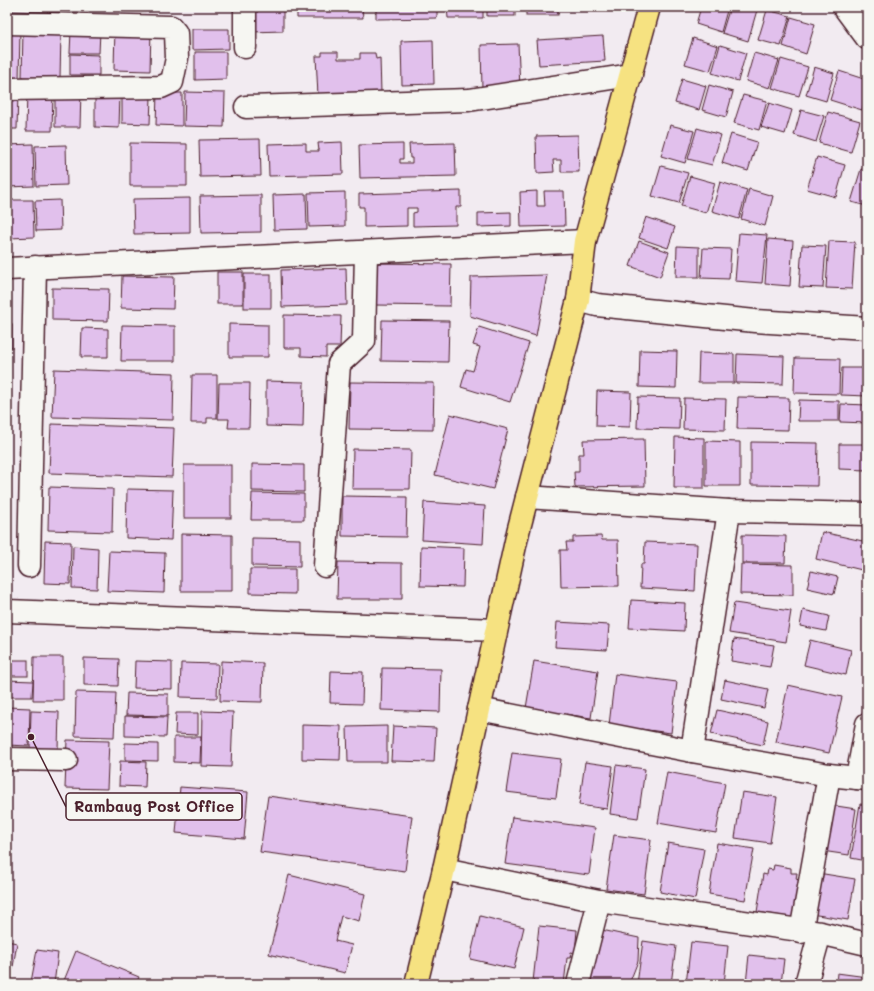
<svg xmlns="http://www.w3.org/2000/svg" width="874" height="991" font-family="Mali,sans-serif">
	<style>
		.building { fill: #e1c0ec; stroke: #4a1f2b }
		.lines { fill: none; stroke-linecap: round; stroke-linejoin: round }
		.minor-casing { stroke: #4a1f2b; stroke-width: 25 }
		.major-casing { stroke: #4a1f2b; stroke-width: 25 }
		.minor { stroke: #f6f6f2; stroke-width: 22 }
		.major { stroke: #f6e281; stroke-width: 22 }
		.leader { fill: none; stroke: #4a1f2b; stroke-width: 1.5 }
		.callout-dot { fill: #4a1f2b; stroke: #f6f6f2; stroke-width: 1.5 }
		.callout { fill: #f6f6f2; stroke: #4a1f2b; stroke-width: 1.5 }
		.callout-label { font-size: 15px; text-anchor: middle; font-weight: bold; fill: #4a1f2b }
	</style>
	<rect width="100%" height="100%" fill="#f2ebf1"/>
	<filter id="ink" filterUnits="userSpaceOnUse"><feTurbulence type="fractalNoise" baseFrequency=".025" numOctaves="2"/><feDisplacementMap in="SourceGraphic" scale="8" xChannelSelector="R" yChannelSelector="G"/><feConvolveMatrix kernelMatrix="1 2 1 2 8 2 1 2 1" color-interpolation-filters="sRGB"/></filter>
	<g filter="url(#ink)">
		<g class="building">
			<rect x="50" y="7" width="26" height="2"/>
			<rect x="86" y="7" width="28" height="1"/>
			<path d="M116 7H144V11L116 10Z"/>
			<path d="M251 7H283V31L251 32Z"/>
			<path d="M297 7H362L363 18H297Z"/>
			<path d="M376 7H437V18L376 19Z"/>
			<path d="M447 7H483V18H448Z"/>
			<rect x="487" y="7" width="28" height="9"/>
			<rect x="526" y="7" width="32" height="8"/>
			<path d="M701 7H728L721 32 696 24Z"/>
			<path d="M730 7H745L757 10 748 41 722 33Z"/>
			<path d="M767 10 790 16 781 46 758 40Z"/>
			<path d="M791 17 815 24 806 54 783 46Z"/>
			<path d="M115 27 151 28 150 71 114 70Z"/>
			<path d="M192 29H229V49L192 50Z"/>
			<path d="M7 30H20L19 80H7Z"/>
			<path d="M23 31 61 32 60 78 22 77Z"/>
			<path d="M71 31H100L99 53H70Z"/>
			<path d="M603 36 605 61 539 65 537 40Z"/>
			<path d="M693 38 718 46 710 71 685 64Z"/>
			<path d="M433 40 434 84 402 85 401 41Z"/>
			<path d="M518 44 520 88 482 89 481 45Z"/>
			<path d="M720 45 746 53 738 81 712 73Z"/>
			<path d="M195 52H226V79L195 80Z"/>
			<path d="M322 52H338V59H360V53H375L376 59 380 58 381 93 318 96 316 56H322Z"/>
			<path d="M754 53 779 60 770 88 746 81Z"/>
			<path d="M70 54 99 55V75H70Z"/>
			<path d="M781 59 808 67 799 96 772 88Z"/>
			<path d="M814 67 834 73 826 101 806 95Z"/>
			<path d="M839 71 867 80V94L862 110 830 100Z"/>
			<path d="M682 79 706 86 699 110 675 103Z"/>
			<path d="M709 85 733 92 726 117 702 110Z"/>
			<path d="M55 89 81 90 80 127H55Z"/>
			<path d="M27 92H53L52 131H26Z"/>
			<path d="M185 92 225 93 224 127 184 126Z"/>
			<path d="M7 93H18L17 129H7Z"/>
			<path d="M95 93H120L119 128 95 127Z"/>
			<path d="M157 93H182V126L156 125Z"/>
			<path d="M743 95 767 101 759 130 734 123Z"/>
			<path d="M122 96 151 97 150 124 122 123Z"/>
			<path d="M769 103 792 110 785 134 761 127Z"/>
			<path d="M801 110 824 116 816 142 794 135Z"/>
			<path d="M828 112 860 121 851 152 819 143Z"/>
			<path d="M670 125 694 131 685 163 661 156Z"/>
			<path d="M697 128 721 135 712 165 688 159Z"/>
			<path d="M731 134 757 142 748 171 722 163Z"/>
			<path d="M578 135 579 172H561V160H553L554 172 537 173 536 136Z"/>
			<path d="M260 139 261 176 200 177 199 140Z"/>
			<path d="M342 142 343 174 269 176 268 144 306 143V151H319L318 143Z"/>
			<path d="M130 143 187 144V186H130Z"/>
			<path d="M455 143 456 176 360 178 359 145 403 144V159H400V163H412V158H410L409 144Z"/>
			<path d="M33 144 34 186 7 187V145Z"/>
			<path d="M66 145 67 185 36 186 35 146Z"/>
			<path d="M817 157 845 165 836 197 807 189Z"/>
			<path d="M661 166 688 173 679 203 652 196Z"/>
			<path d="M861 169 867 171V206L851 202Z"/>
			<path d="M690 176 715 183 706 213 681 206Z"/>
			<path d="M720 182 747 190 739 219 712 211Z"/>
			<path d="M749 189 773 196 765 226 741 219Z"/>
			<path d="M461 191V207H456V225L413 226V213L417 212V208H407V226L364 227V207H359V194Z"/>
			<path d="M537 191V206H545L544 191H564L565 226 521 227 520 192Z"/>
			<path d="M345 192V226L309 227 308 193Z"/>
			<path d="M306 194 307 229 274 230 273 195Z"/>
			<path d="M261 195V232L201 233 200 196Z"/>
			<path d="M190 198V233L134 234 133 199Z"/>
			<path d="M8 200H33L34 237 9 238Z"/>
			<path d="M60 200 61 230 36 231 35 201Z"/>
			<path d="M511 212V226L478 227V213Z"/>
			<path d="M646 217 675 227 668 248 639 238Z"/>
			<path d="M739 233 767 235 762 283 735 281Z"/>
			<path d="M768 239 793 241 790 286 765 284Z"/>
			<path d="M639 241 669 252 660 277 630 266Z"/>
			<path d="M829 241 855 242 852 289 826 288Z"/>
			<path d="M802 245 826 246 823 288 799 287Z"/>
			<path d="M677 246 699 247V277H676Z"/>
			<path d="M703 248 731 249 729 279 701 278Z"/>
			<path d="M376 263 451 264 450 306 375 305Z"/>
			<path d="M867 263V293H865Z"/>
			<path d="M346 268 347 305 282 307 281 270Z"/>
			<rect x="217" y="272" width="26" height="32"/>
			<rect x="244" y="274" width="27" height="34"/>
			<path d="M547 275 536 336 470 316 471 277Z"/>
			<path d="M122 276 174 277 173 309 121 308Z"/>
			<path d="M52 288 109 289 108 321 52 320Z"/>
			<path d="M284 315 341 316 340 347H326V357L301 356V348H284Z"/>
			<path d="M382 320 449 321 448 362 381 361Z"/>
			<rect x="7" y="324" width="5" height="23"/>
			<path d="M229 324 268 325V357H229Z"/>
			<path d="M122 325 175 326V361H121Z"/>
			<path d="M479 327 529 343 510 402 461 387 466 369 473 371 480 347 473 345Z"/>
			<path d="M82 328 108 329V357H81Z"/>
			<path d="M640 350 677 351 676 388 639 387Z"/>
			<path d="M699 353 734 354V383H698Z"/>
			<path d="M737 354 784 356 783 384 736 383Z"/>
			<path d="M795 358 840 359 839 394 794 393Z"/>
			<path d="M842 368H867V396L841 395Z"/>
			<path d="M54 369 174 373 173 420 52 417Z"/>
			<path d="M192 375H217V418H207V423H191Z"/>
			<path d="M266 381 304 382 303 427 266 426Z"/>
			<path d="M350 382 434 383 433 430 349 429Z"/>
			<path d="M219 383H250L249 428H228L229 419H218Z"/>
			<path d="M597 391 631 392 630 427 596 426Z"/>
			<path d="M638 397 680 398 679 429 637 428Z"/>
			<path d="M738 397 789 398 788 430 737 429Z"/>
			<path d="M684 398 726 399 725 430 683 429Z"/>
			<path d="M799 400 839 401V421H798Z"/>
			<path d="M841 404 867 405V423L840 422Z"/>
			<path d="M450 414 508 429 493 489 435 475Z"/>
			<path d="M51 424 174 428 172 477 49 473Z"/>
			<path d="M675 437 704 438V488H674Z"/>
			<path d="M644 439 645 486 575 487 574 472H579V454H584L583 440Z"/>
			<path d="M706 441 740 442V486H706Z"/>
			<path d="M751 442 818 443 817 486 751 485Z"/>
			<path d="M839 444H867V470L839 469Z"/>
			<path d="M353 449 411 450 410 489H352Z"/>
			<path d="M252 464 304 465V492L252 491Z"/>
			<rect x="184" y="465" width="47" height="53"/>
			<path d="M49 487 113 489 112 532 48 530Z"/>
			<path d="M127 489 173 490 171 540 126 538Z"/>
			<path d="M252 493 304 494V520H251Z"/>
			<path d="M342 496 407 497 406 537 342 536Z"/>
			<path d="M424 502 485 506 483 544 422 540Z"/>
			<path d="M822 532 867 542 862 570 816 559Z"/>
			<path d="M181 534 232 535V591H181Z"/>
			<path d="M742 535 786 536 785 563H742Z"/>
			<path d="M601 536 602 540H618L619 586 561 587 560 550H567L566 542H573V537Z"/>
			<path d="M252 538 300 539V567L252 566Z"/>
			<path d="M45 541 71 542 70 584 44 583Z"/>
			<path d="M645 542 697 544 695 591 640 588 641 564H644Z"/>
			<path d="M73 546 98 548 97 589 72 588Z"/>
			<path d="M421 546 464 548 463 587 420 586Z"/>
			<path d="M109 551 165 553 164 593 107 591Z"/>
			<path d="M338 562 402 563V599H337Z"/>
			<path d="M741 564 793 565V595L740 594Z"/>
			<path d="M250 569H295V594L250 593Z"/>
			<path d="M811 571 838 577 834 594 807 588Z"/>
			<path d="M631 600 685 603 684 631 629 628Z"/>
			<path d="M734 603 791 611 786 642 729 633Z"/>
			<path d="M803 610 829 616 826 631 800 626Z"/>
			<path d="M557 622 609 625 607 650 555 647Z"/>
			<path d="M734 639 774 645 770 667 731 661Z"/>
			<path d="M810 640 851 650 846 675 804 665Z"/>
			<path d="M34 657H63V700H33Z"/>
			<path d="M84 658 119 659 118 686 84 685Z"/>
			<rect x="7" y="660" width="21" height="16"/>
			<path d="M135 661 172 662V689L134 688Z"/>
			<path d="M221 661 263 663 262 702 220 701Z"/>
			<path d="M534 661 598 671 591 718 526 708Z"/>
			<path d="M181 663 218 664 217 698 180 697Z"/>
			<path d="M382 668 441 669 440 712 381 710Z"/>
			<path d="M331 671 363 672 362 704 330 703Z"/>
			<path d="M615 674 677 682 671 733 609 725Z"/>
			<path d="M7 680 33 681 32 697H7Z"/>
			<path d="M725 680 768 689 764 708 721 699Z"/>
			<path d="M788 685 842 697 829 753 776 742Z"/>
			<path d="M76 692 116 693 114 737 75 736Z"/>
			<path d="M127 693 168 694V716L126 715Z"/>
			<path d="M7 707 30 708 29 746 7 745Z"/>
			<path d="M717 710 768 721 763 745 711 734Z"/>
			<path d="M31 711 59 712 58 749 30 748Z"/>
			<path d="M202 711 233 712 231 767 201 766Z"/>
			<path d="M176 713H198V735L175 734Z"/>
			<path d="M125 716 167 717 166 737 125 736Z"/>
			<path d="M302 725 341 726 340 760 302 759Z"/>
			<path d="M387 726V762H348L347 727Z"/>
			<path d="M393 726 436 728 434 762 391 761Z"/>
			<path d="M174 737H201L200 763 174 762Z"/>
			<path d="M67 740 109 741 107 789 65 788Z"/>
			<path d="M125 743 158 744V761L125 760Z"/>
			<path d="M512 753 561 759 556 798 506 792Z"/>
			<path d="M120 761 146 762 145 787 119 786Z"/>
			<path d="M585 762 613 766 607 809 579 805Z"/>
			<path d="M616 765 645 769 638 818 610 814Z"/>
			<path d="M667 772 725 783 716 833 658 823Z"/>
			<path d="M180 787 248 792 244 839 176 833Z"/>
			<path d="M742 792 777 797 770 843 735 838Z"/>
			<path d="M268 796 412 816 405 871 260 852Z"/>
			<path d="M860 804 867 805V861L851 858Z"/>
			<path d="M830 805 856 809 849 855 822 851Z"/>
			<path d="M512 817 595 828 589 875 505 864Z"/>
			<path d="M614 835 651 840 644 894 606 889Z"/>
			<path d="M668 843 704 849 695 899 660 892Z"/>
			<path d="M717 843 754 849 745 900 709 894Z"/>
			<path d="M774 865 791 868V873H797L796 879 802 881 796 918 757 912 763 874 767 875 768 869 773 870Z"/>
			<path d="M818 873 855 879 848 920 811 914Z"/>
			<path d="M289 875 365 894 359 921 341 916 335 941 352 945 345 973 269 954Z"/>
			<path d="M866 887H867V925L862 924Z"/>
			<path d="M480 916 524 927 514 969 470 959Z"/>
			<path d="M539 926 577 930 575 953 571 952 570 958H567L564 984 533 982Z"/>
			<path d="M597 929 639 938 638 961 629 984 587 982Z"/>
			<path d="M7 941 17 943 11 979 7 978Z"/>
			<path d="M643 941 676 946 671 984H637Z"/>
			<path d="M691 942 728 946 724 984H686Z"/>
			<path d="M37 950 58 953 54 984 31 982Z"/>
			<path d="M76 951 139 977 136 984 63 983Z"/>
			<path d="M749 955 784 959 781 984H746Z"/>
			<path d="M837 973 867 977V984H836Z"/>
		</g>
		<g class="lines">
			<g class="minor-casing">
				<g id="minor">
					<path d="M844 7 867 38"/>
					<path d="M7 23 171 27 176 33 177 58 172 82 161 87 7 89"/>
					<path d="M245 47V7"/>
					<path d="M246 107 469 100 631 75"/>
					<path d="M7 269 585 241"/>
					<path d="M578 300 597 305 755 321 867 328"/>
					<path d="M527 497 729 511 867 514"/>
					<path d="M29 566 35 267"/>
					<path d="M325 566 339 364 364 341 366 252"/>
					<path d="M7 611 496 630"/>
					<path d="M479 709 692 751 829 775 867 779"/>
					<path d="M692 751 729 511"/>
					<path d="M7 759 66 760"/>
					<path d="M857 778 867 724"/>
					<path d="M444 869 599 901 820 933 867 944"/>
					<path d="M801 932 829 775"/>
					<path d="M578 984 599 901"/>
					<path d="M806 984 820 933"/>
				</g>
			</g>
			<g class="major-casing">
				<path id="major" d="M416 984 444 869 518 532 578 300 585 241 649 7"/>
			</g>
			<use href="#minor" class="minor"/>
			<use href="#major" class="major"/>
		</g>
	</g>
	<path class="leader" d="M31 737L66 807"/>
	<circle class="callout-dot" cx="31" cy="737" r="4"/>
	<rect class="callout" x="66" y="793" width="176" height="27" rx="4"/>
	<g class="callout-label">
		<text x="154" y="812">Rambaug Post Office</text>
	</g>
	<rect width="874" height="991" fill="none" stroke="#f6f6f2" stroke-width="24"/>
	<rect x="12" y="12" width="850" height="967" fill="none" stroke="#4a1f2b" stroke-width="1.5" filter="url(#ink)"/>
</svg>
